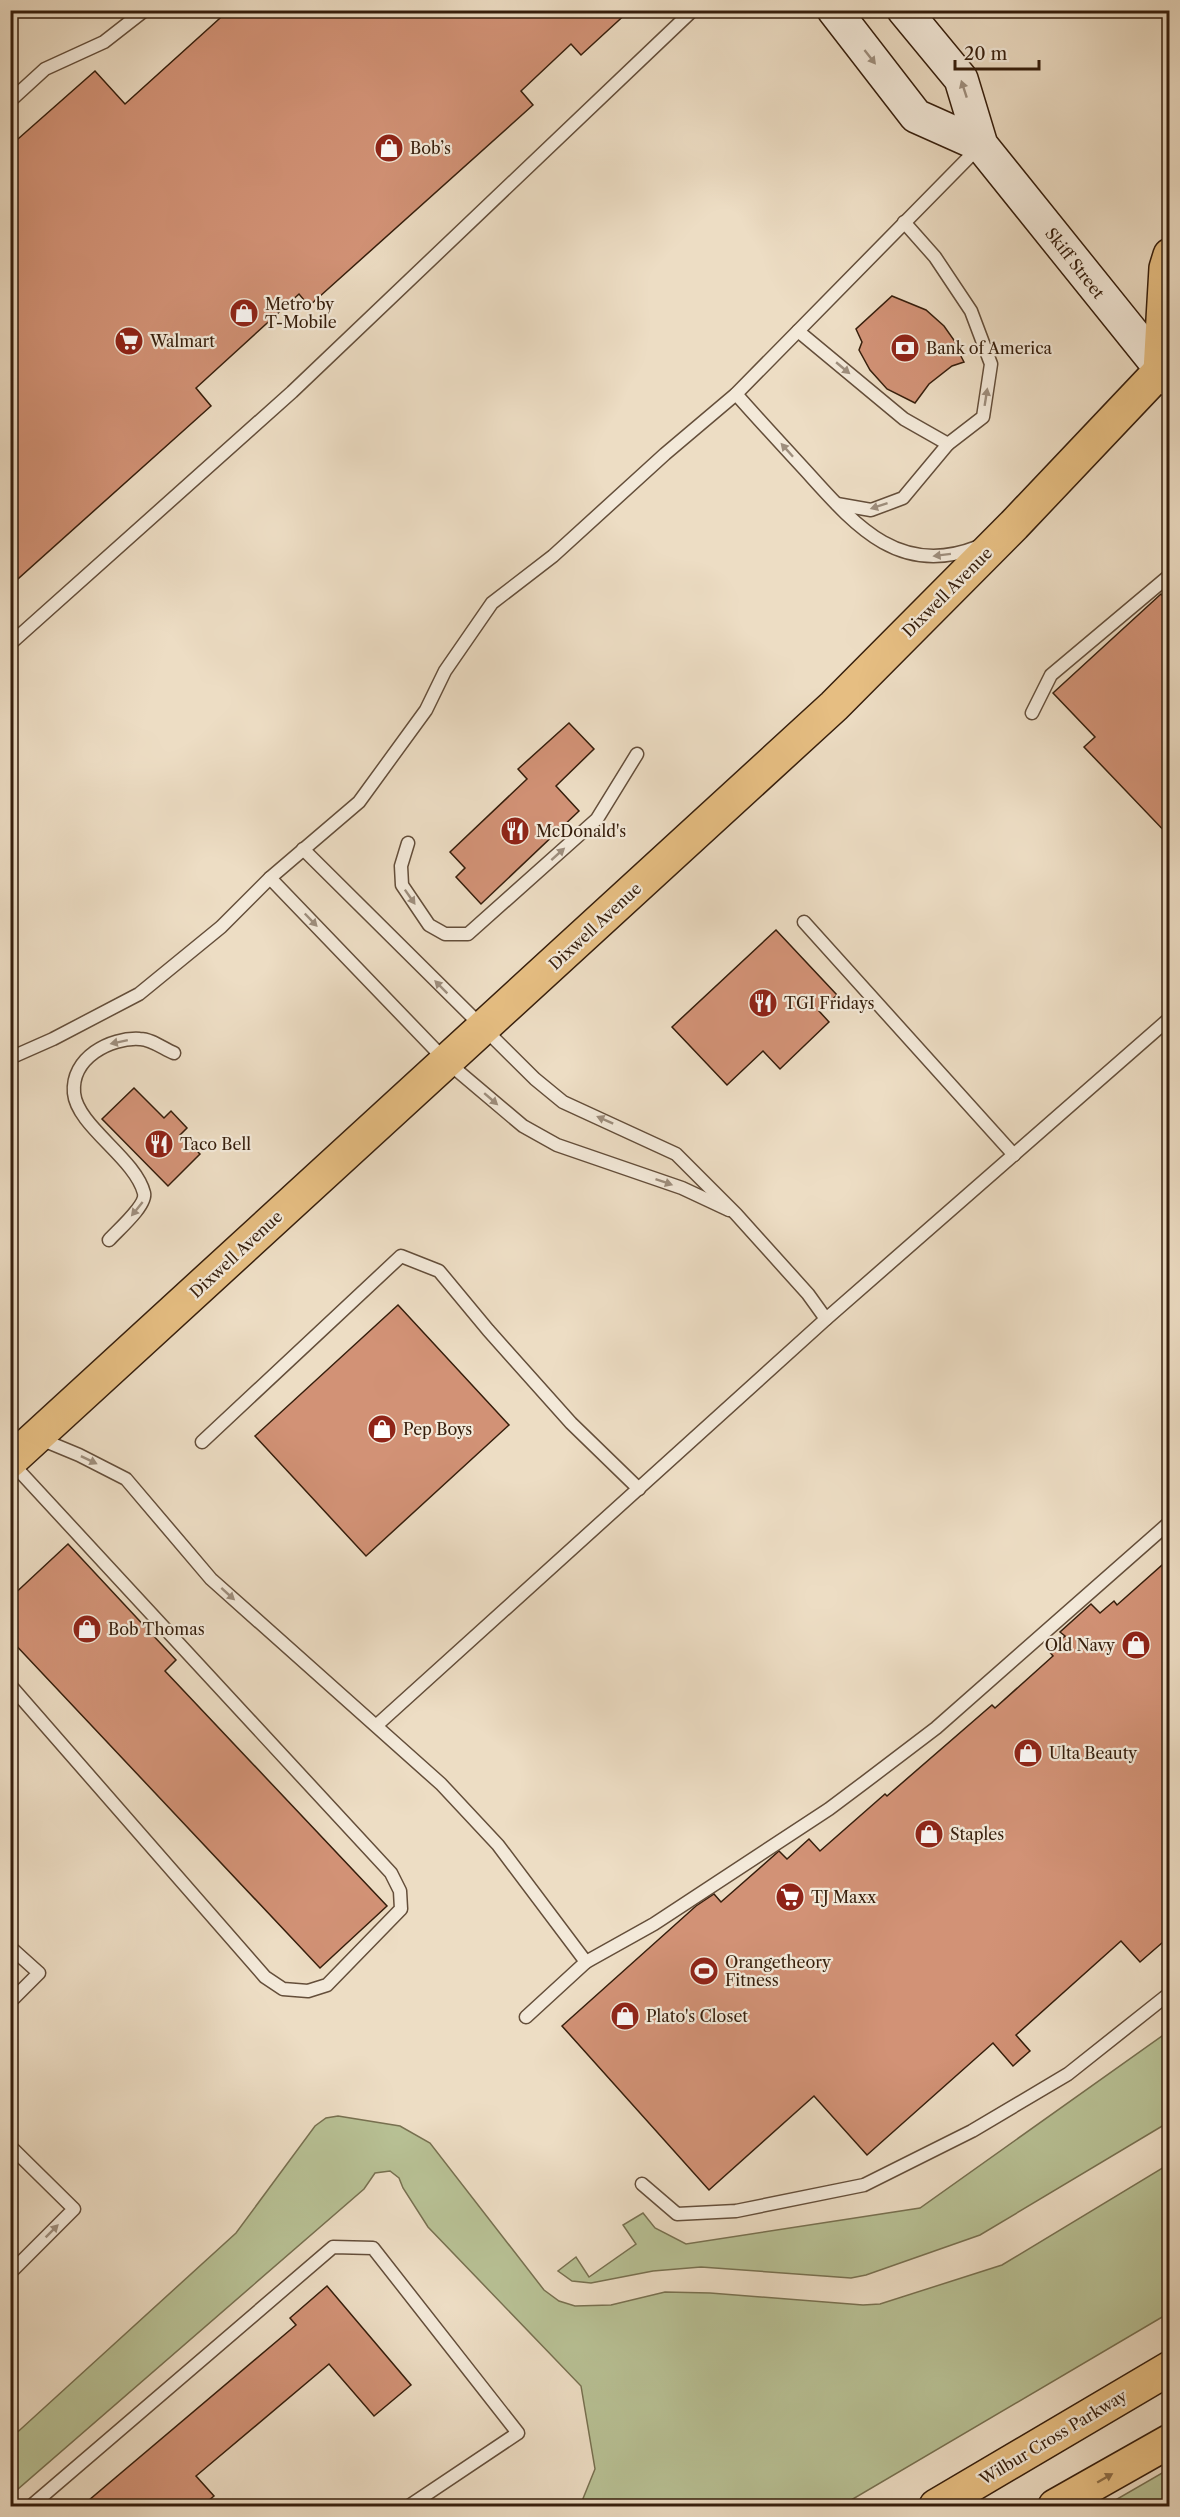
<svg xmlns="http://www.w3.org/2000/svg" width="1180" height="2517" font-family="'Libre Caslon Text',serif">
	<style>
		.green { fill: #b8c195; stroke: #777050; stroke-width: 1.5 }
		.building { fill: #d29276; stroke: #361e0c; stroke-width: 1.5 }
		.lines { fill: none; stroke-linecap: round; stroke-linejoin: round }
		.lane-casing { stroke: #644e3a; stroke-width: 15 }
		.secondary-casing { stroke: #361e0c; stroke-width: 36 }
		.primary-casing { stroke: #361e0c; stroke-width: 36 }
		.highway-casing { stroke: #361e0c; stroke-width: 36 }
		.lane { stroke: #f3e9d9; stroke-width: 12 }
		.secondary { stroke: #f3e9d9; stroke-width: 33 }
		.primary { stroke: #e6be82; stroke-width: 33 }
		.highway { stroke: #e6be82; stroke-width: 33 }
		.oneway { fill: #9e8e7d }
		.oneway2 { fill: #8e6e47 }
		.labels { text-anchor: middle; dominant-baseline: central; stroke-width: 4.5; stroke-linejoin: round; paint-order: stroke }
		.poi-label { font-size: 16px; fill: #361e0c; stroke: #f3e9d9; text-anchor: start }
		.street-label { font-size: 16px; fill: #361e0c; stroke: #f3e9d9 }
	</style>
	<rect width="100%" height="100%" fill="#edddc4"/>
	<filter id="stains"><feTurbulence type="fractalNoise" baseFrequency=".00333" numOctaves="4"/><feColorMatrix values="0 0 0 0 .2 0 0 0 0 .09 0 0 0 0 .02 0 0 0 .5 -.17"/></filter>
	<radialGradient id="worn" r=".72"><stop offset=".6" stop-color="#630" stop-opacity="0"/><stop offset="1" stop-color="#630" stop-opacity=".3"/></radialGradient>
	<g class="green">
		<path d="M1169 2031V2122L980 2235 866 2275 851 2278 701 2267 653 2271 591 2283 572 2281 558 2271 576 2257 589 2277 636 2244 623 2225 643 2213 655 2228 686 2244 920 2208Z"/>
		<path d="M338 2116 400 2126 430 2143 544 2290 559 2301 575 2306 611 2305 665 2292 710 2293 863 2305 880 2304 1002 2265 1169 2164V2313L841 2506H580L595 2469 581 2386 428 2227 403 2188 399 2178 390 2171 375 2173 364 2189 11 2495V2438L236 2233 315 2126 326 2118Z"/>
		<path d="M1169 2469V2506H1105Z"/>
	</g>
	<g class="building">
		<path d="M229 10H630L581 55 571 44 521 91 533 105 309 306 299 294 196 388 211 406 10 586V146L95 71 125 104Z"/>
		<path d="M892 296 926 310 944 326 956 343 955 345 964 362 952 366 929 384 915 403 887 389 870 370 859 350 862 342 856 329Z"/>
		<path d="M1161 594 1170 603V837L1084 747 1095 737 1053 693Z"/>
		<path d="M569 723 594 749 556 786 579 811 481 904 456 877 465 868 450 852 527 779 518 769Z"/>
		<path d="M776 930 837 995 819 1011 829 1022 780 1069 763 1051 727 1085 672 1027Z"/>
		<path d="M134 1088 164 1118 171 1111 187 1128 180 1135 200 1154 168 1186 102 1119Z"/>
		<path d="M398 1305 509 1425 366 1556 255 1436Z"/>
		<path d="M68 1544 176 1660 165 1671 387 1906 320 1968 10 1639V1598Z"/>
		<path d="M1170 1558V1936L1140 1962 1121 1941 1016 2035 1030 2051 1013 2066 993 2043 867 2155 814 2096 709 2190 562 2026 696 1906 714 1894 721 1902 779 1851 787 1859 809 1839 820 1851 885 1794 887 1796 992 1705 995 1708 1053 1656 1049 1651 1065 1636 1060 1632 1091 1604 1100 1613 1114 1601 1117 1605Z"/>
		<path d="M327 2286 411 2385 374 2416 329 2364 196 2476 214 2496 202 2506H82L296 2325 290 2318Z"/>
	</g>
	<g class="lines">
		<g class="lane-casing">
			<g id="lane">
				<path d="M10 101 45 69 104 42 145 10"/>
				<path d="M798 331 904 419 948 444 983 417 991 364 971 311 935 257 904 222"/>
				<path d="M736 394C759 420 783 446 807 472 854 524 899 578 977 547"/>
				<path d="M837 504 871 510 903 498 948 444"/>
				<path d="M10 644 292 392 693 10"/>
				<path d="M1032 713 1051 675 1170 575"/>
				<path d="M408 843 401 866 402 885 429 925 445 934H468L597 819 637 754"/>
				<path d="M303 849 535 1079 563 1102 676 1154 736 1214 808 1294 826 1319"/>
				<path d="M270 878 446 1061 523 1126 557 1145 682 1188 729 1210"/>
				<path d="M804 922 1014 1155"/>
				<path d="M10 1058 53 1039 139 994 221 927 270 878 359 802 426 710 445 671 492 603 553 556 665 454 736 394 980 146"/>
				<path d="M109 1240C118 1230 147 1205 144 1193 135 1158 77 1126 74 1093 71 1058 110 1037 140 1039 151 1039 164 1049 174 1053"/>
				<path d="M38 1438 79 1455 126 1479 211 1579 441 1784 498 1845 586 1962 654 1924 829 1809 865 1782 936 1728 1170 1522"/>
				<path d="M202 1442 401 1256 439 1271 488 1330 571 1423 639 1489"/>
				<path d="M10 1685 265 1977 283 1989 308 1991 327 1985 401 1909 400 1891 391 1873 11 1462"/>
				<path d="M377 1725 826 1319 1170 1018"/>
				<path d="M10 1947 39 1973 10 2002"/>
				<path d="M526 2017 586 1962"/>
				<path d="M10 2146 74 2209 12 2271 10 2269"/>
				<path d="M642 2184 677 2214 736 2211 864 2185 972 2131 1068 2074 1170 1993"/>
				<path d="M31 2506 333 2247 373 2248 518 2433 409 2506"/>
			</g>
		</g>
		<g class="secondary-casing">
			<g id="secondary">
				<path d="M834 10 916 116 981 145"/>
				<path d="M904 10 961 79 981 145 1170 380"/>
			</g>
		</g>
		<g class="primary-casing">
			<g id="primary">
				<path d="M1160 371 1166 268 1170 255"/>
				<path d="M10 1461 834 706 1014 525 1160 371 1170 367"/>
			</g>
		</g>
		<g class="highway-casing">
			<g id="highway">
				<path d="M936 2506 1170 2368"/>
				<path d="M1055 2506 1170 2441"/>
			</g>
		</g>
		<use href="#lane" class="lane"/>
		<use href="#secondary" class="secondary"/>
		<use href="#primary" class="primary"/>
		<use href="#highway" class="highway"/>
	</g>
	<defs><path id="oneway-solid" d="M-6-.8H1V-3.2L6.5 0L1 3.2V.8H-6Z" transform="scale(1.5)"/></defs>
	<g class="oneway">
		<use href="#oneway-solid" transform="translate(870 57) rotate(52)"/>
		<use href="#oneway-solid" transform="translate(964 89) rotate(-108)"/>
		<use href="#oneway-solid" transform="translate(843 368) rotate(40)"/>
		<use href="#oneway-solid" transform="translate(986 397) rotate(-81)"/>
		<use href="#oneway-solid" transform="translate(787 450) rotate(-132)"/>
		<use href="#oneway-solid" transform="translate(879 506) rotate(162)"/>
		<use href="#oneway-solid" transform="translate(942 555) rotate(173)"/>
		<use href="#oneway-solid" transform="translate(558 854) rotate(-42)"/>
		<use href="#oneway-solid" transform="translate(410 897) rotate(55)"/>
		<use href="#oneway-solid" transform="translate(311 920) rotate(46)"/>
		<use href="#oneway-solid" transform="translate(441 987) rotate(-135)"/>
		<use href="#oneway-solid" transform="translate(119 1042) rotate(168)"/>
		<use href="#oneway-solid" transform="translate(491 1099) rotate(41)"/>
		<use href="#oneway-solid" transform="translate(605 1120) rotate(-156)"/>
		<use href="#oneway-solid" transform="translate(664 1182) rotate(19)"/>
		<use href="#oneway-solid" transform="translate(137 1209) rotate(129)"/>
		<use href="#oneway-solid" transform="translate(89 1460) rotate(26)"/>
		<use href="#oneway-solid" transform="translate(228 1594) rotate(42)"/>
		<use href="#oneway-solid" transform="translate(52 2231) rotate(-45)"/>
	</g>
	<use class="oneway2" href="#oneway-solid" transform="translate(1105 2478) rotate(-30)"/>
	<defs>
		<g id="shop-disc" transform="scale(1.5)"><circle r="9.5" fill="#8f2418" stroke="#f3e9d9"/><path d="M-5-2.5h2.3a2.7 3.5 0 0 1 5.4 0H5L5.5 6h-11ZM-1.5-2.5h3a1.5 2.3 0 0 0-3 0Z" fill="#fff"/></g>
		<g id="supermarket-disc" transform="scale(1.5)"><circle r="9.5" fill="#8f2418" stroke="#f3e9d9"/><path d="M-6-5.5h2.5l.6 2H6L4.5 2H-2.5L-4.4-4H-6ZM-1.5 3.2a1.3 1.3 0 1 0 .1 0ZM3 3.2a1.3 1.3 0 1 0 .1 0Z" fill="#fff"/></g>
		<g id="bank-disc" transform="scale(1.5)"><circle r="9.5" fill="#8f2418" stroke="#f3e9d9"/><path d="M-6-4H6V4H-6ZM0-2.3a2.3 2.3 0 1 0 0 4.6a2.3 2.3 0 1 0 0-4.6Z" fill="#fff"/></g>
		<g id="restaurant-disc" transform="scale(1.5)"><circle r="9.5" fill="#8f2418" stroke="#f3e9d9"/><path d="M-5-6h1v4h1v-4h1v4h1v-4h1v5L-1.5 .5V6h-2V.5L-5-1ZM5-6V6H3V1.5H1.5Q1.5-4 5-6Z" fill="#fff"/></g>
		<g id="stadium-disc" transform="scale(1.5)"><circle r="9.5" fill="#8f2418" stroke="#f3e9d9"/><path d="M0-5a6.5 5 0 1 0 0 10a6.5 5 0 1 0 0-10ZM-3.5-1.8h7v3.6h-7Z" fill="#fff"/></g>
	</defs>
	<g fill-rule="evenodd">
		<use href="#shop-disc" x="389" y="148"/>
		<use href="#shop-disc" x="244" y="313"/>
		<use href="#supermarket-disc" x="129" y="341"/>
		<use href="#bank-disc" x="905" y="348"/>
		<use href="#restaurant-disc" x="515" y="831"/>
		<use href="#restaurant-disc" x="763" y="1003"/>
		<use href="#restaurant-disc" x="159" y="1144"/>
		<use href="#shop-disc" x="382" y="1429"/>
		<use href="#shop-disc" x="87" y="1629"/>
		<use href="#shop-disc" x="1136" y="1645"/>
		<use href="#shop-disc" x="1028" y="1753"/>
		<use href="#shop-disc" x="929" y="1834"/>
		<use href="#supermarket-disc" x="790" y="1897"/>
		<use href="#stadium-disc" x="704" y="1971"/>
		<use href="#shop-disc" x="625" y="2016"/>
	</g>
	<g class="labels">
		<g class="poi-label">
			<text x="410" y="148">Bob’s</text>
			<text x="265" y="304">Metro by<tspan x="265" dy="18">T-Mobile</tspan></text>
			<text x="150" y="341">Walmart</text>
			<text x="926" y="348">Bank of America</text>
			<text x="536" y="831">McDonald's</text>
			<text x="784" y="1003">TGI Fridays</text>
			<text x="180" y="1144">Taco Bell</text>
			<text x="403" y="1429">Pep Boys</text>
			<text x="108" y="1629">Bob Thomas</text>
			<text x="1115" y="1645" text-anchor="end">Old Navy</text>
			<text x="1049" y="1753">Ulta Beauty</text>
			<text x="950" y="1834">Staples</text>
			<text x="811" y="1897">TJ Maxx</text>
			<text x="725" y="1962">Orangetheory<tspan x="725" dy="18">Fitness</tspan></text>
			<text x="646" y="2016">Plato's Closet</text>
		</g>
		<g class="street-label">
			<text transform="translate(1075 263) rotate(52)">Skiff Street</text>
			<text transform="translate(947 592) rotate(-45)">Dixwell Avenue</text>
			<text transform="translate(595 926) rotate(-43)">Dixwell Avenue</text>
			<text transform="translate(236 1254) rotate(-43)">Dixwell Avenue</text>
			<text transform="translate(1053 2437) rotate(-31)">Wilbur Cross Parkway</text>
		</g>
	</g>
	<rect width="1180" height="2517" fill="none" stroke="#edddc4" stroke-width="36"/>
	<rect x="12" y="12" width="1156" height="2493" fill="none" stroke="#361e0c" stroke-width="3"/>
	<rect x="18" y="18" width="1144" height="2481" fill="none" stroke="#361e0c" stroke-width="1.5"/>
	<path d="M955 60v9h84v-9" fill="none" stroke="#361e0c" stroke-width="3"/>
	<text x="964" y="60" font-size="18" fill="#361e0c" stroke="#f3e9d9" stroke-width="4.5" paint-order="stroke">20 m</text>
	<rect width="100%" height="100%" filter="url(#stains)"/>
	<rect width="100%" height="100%" fill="url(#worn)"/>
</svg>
